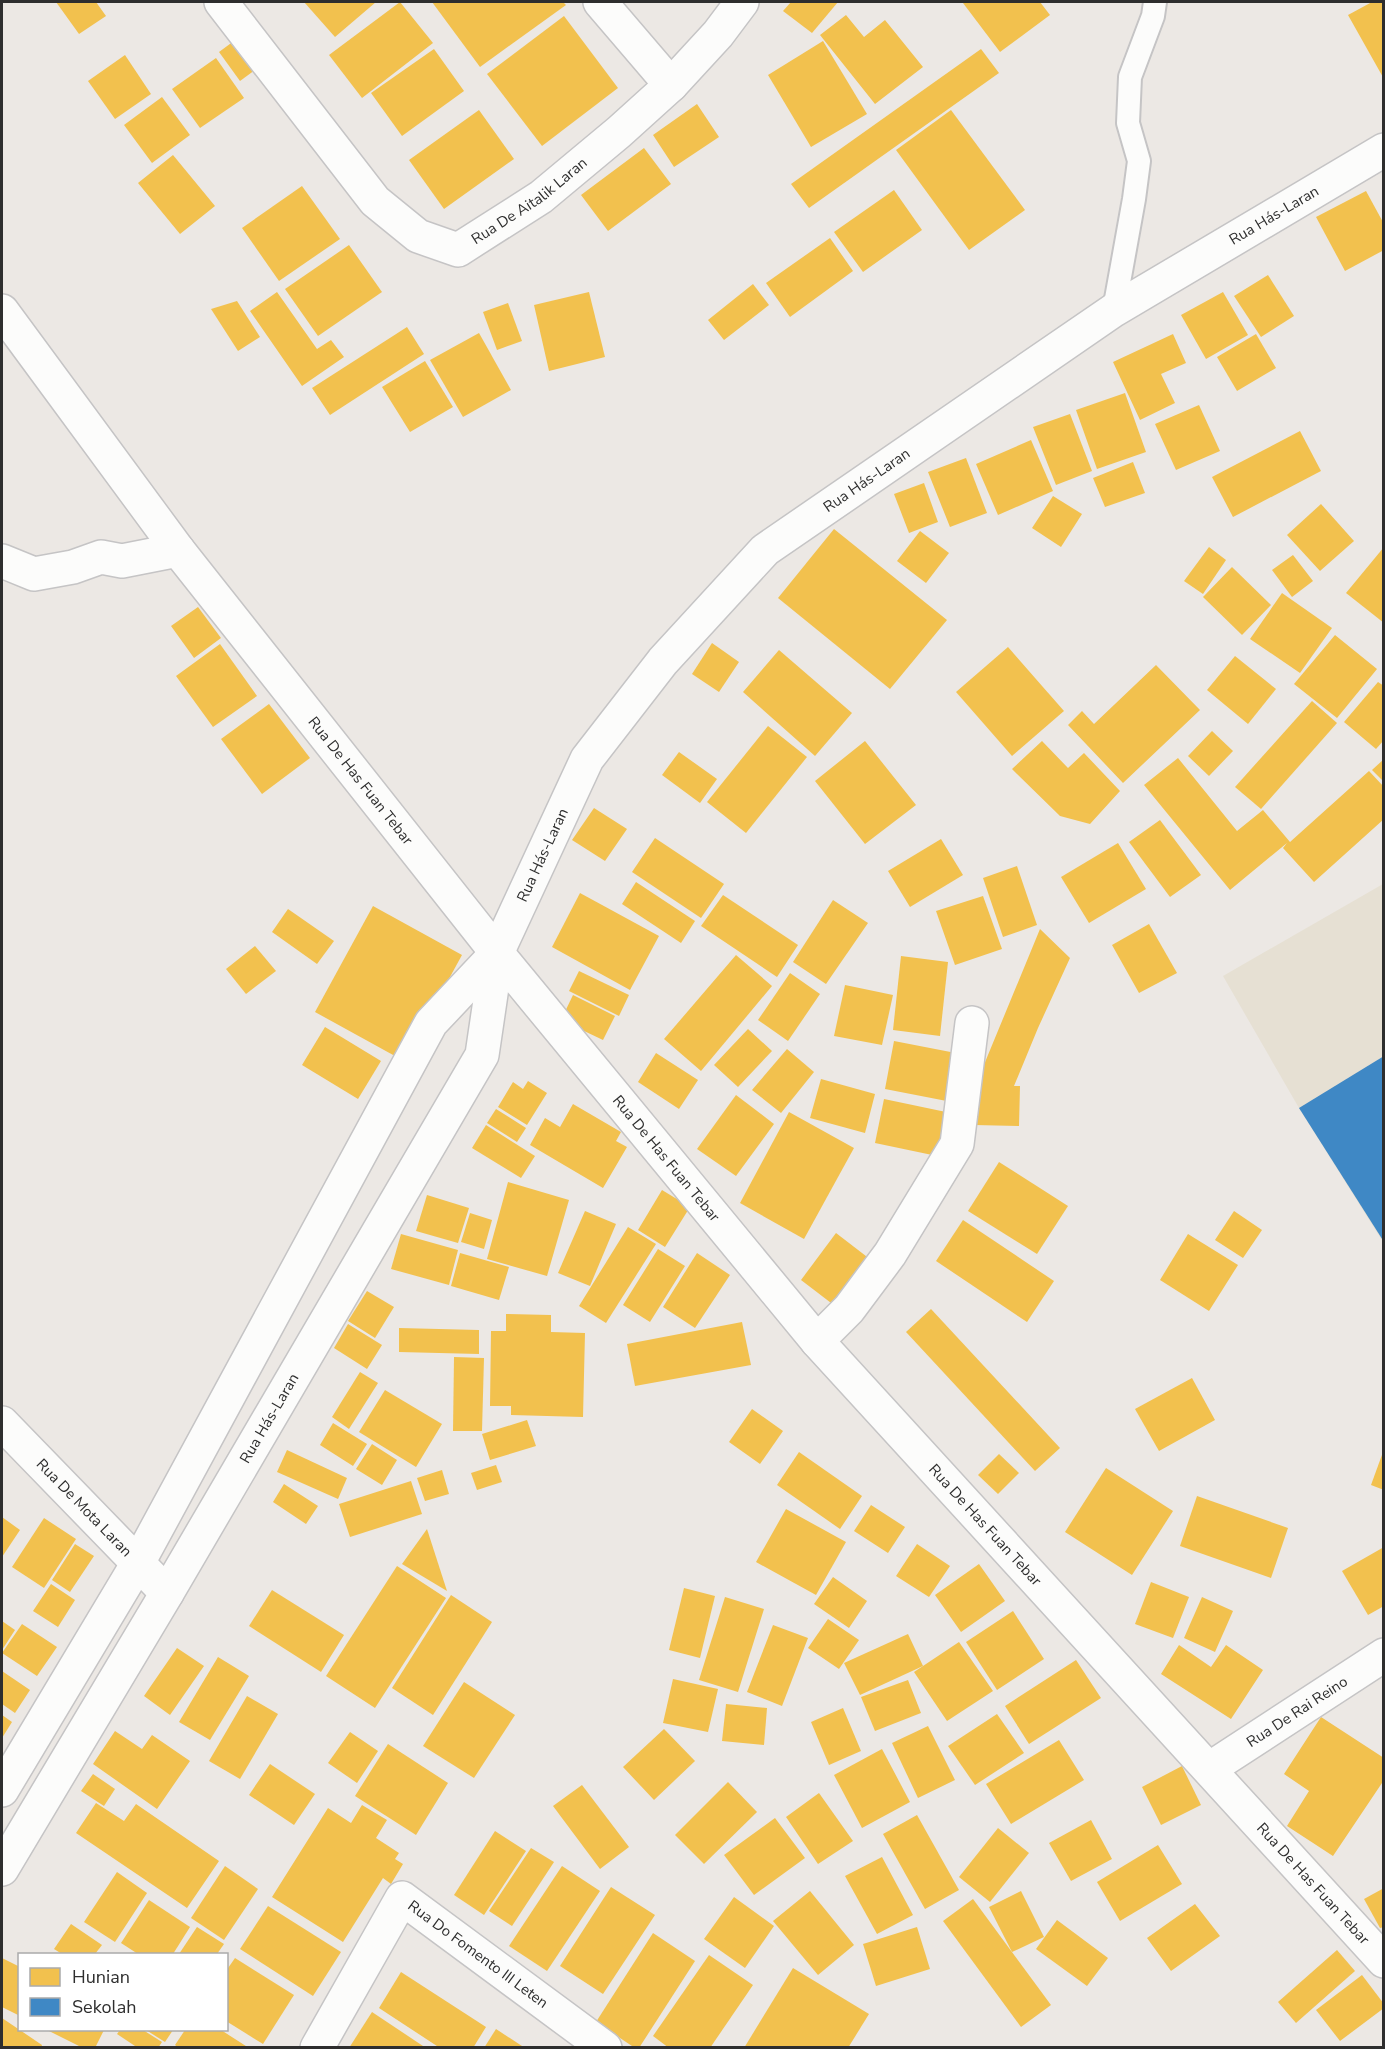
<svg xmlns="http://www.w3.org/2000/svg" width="1385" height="2049" font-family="'Nunito Sans',sans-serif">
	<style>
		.education { fill: #e6e0d3 }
		.homes { fill: #f2c14e }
		.schools { fill: #3f88c5 }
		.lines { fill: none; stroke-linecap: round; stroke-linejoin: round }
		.lane-casing { stroke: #c5c4c5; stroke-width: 26 }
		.street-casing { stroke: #c5c4c5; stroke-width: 36 }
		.secondary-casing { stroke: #c5c4c5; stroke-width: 36 }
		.lane { stroke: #fcfcfb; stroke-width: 22 }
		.street { stroke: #fcfcfb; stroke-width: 33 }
		.secondary { stroke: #fcfcfb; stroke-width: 33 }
		.labels { text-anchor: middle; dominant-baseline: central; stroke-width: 6; stroke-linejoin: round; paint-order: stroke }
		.street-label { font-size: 15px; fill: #2e2e2e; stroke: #fff }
	</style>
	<rect width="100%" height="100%" fill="#ece8e4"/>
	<path class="education" d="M1383 884V1242L1299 1108 1223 976Z"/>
	<g class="homes">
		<path d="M56 2H96L106 16 79 34Z"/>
		<path d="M304 2H376L335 37Z"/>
		<path d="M400 2 433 43 362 98 329 55Z"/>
		<path d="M432 2H563L566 5 480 67Z"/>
		<path d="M791 2H838L812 33 783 11Z"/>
		<path d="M965 2H1040L1050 15 1000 52 963 3Z"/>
		<path d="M1372 2H1384V79L1348 15Z"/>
		<path d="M846 15 864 37 885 20 923 67 875 104 820 35Z"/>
		<path d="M564 16 618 88 542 146 487 74Z"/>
		<path d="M242 35 263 64 240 81 219 52Z"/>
		<path d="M823 41 867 114 811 147 768 75Z"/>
		<path d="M434 49 464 91 402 136 371 93Z"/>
		<path d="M981 49 999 73 809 208 791 184Z"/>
		<path d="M125 55 151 94 115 119 88 81Z"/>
		<path d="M216 58 244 98 200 128 172 89Z"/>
		<path d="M162 97 190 135 152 163 124 125Z"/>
		<path d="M697 104 719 137 674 167 653 135Z"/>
		<path d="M479 110 514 159 444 209 409 160Z"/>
		<path d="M951 110 1025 210 969 250 896 150Z"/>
		<path d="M644 148 671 184 608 231 581 195Z"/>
		<path d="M173 155 215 206 180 234 138 183Z"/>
		<path d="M302 186 340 239 279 281 242 228Z"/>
		<path d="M894 190 922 230 863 272 834 232Z"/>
		<path d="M1366 191 1384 224V250L1345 271 1316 217Z"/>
		<path d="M830 238 853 271 790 317 766 283Z"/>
		<path d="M349 245 382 292 318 336 285 289Z"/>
		<path d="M1268 275 1294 316 1261 337 1234 296Z"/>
		<path d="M753 284 769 305 724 340 708 320Z"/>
		<path d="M277 292 317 349 331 340 344 357 302 386 250 311Z"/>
		<path d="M589 292 605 357 549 371 534 305Z"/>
		<path d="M1223 292 1248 335 1206 359 1181 315Z"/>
		<path d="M237 301 260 337 238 351 211 309Z"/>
		<path d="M508 303 522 341 497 350 483 312Z"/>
		<path d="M407 327 424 354 330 415 312 388Z"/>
		<path d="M479 333 511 390 463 417 430 360Z"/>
		<path d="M1173 334 1186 363 1161 374 1175 403 1140 420 1113 362Z"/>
		<path d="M1256 334 1276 368 1237 391 1217 357Z"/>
		<path d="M425 361 453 407 410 432 382 387Z"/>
		<path d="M1125 393 1146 452 1097 469 1076 410Z"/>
		<path d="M1199 405 1220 451 1176 470 1155 424Z"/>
		<path d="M1070 414 1092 471 1056 485 1033 427Z"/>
		<path d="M1300 431 1321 471 1233 517 1212 477Z"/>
		<path d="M1031 440 1053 491 998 515 976 464Z"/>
		<path d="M966 458 987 513 950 527 928 472Z"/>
		<path d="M1133 462 1145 493 1105 507 1093 478Z"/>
		<path d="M924 483 938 522 909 533 894 494Z"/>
		<path d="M1053 496 1082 514 1061 547 1032 528Z"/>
		<path d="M1321 504 1354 541 1320 571 1287 535Z"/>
		<path d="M834 529 947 620 890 689 778 598Z"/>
		<path d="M920 531 949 553 926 583 897 561Z"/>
		<path d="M1209 547 1226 560 1203 594 1184 581Z"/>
		<path d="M1384 547V623L1346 593Z"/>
		<path d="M1293 555 1313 581 1292 597 1272 570Z"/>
		<path d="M1232 567 1271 605 1242 635 1203 597Z"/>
		<path d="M1282 593 1332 628 1300 673 1250 639Z"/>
		<path d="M198 607 221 638 194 658 171 626Z"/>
		<path d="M1335 635 1377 669 1337 718 1294 684Z"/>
		<path d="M712 643 739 662 719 692 692 674Z"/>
		<path d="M220 644 257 696 213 727 176 676Z"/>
		<path d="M1008 647 1064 711 1012 756 956 692Z"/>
		<path d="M779 650 852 713 815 756 743 692Z"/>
		<path d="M1235 656 1276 689 1248 724 1207 690Z"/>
		<path d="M1156 665 1200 710 1123 783 1068 725 1082 711 1094 724Z"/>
		<path d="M1378 682 1384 686V740L1376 749 1344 722Z"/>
		<path d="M1312 701 1337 723 1261 809 1235 787Z"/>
		<path d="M269 704 310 758 262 794 221 739Z"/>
		<path d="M768 726 807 757 746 833 707 802Z"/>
		<path d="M1212 731 1233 751 1209 776 1188 756Z"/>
		<path d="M865 741 916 805 865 844 815 781Z"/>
		<path d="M1042 741 1068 768 1084 753 1120 791 1090 824 1060 816 1012 769Z"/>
		<path d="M679 752 717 779 700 803 662 775Z"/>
		<path d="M1178 758 1237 831 1263 810 1290 842 1369 771 1384 787V819L1314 882 1283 848 1287 843 1230 890 1144 785Z"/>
		<path d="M1384 759V782L1372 770Z"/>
		<path d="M594 808 627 829 605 861 572 840Z"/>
		<path d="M1160 820 1201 875 1170 897 1129 842Z"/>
		<path d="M655 838 724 884 701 918 632 872Z"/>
		<path d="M941 839 963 875 910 907 888 871Z"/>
		<path d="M1118 843 1146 889 1089 923 1061 877Z"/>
		<path d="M1017 866 1037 925 1003 937 983 878Z"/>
		<path d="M636 882 695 921 681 943 622 904Z"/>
		<path d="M580 893 659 936 630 990 552 947Z"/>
		<path d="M723 895 798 945 777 977 701 926Z"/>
		<path d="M983 896 1002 949 955 965 936 911Z"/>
		<path d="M833 900 868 923 826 984 793 962Z"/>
		<path d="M373 906 462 955 404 1061 315 1012Z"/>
		<path d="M288 909 334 941 317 964 272 932Z"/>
		<path d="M1149 924 1177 973 1139 993 1112 945Z"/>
		<path d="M1040 929 1070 958 1038 1028 1014 1086H1020L1019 1126 974 1125 976 1084Z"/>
		<path d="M255 946 276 971 246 994 226 969Z"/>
		<path d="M736 955 772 986 701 1071 664 1039Z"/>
		<path d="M901 956 948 962 940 1036 893 1030Z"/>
		<path d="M579 971 629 995 619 1016 569 991Z"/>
		<path d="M790 973 820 994 788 1041 758 1020Z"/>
		<path d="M845 985 893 995 882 1045 834 1036Z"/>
		<path d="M573 995 615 1016 603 1040 561 1020Z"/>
		<path d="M325 1027 381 1061 358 1099 302 1065Z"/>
		<path d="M748 1029 772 1051 738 1087 714 1065Z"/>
		<path d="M894 1041 966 1055 957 1103 885 1089Z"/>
		<path d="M787 1049 814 1072 781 1113 752 1090Z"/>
		<path d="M656 1053 698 1080 679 1109 638 1082Z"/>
		<path d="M821 1079 875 1094 865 1133 810 1118Z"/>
		<path d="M528 1081 547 1093 527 1125 498 1107 513 1082 523 1089Z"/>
		<path d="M736 1095 774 1124 736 1176 697 1149Z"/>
		<path d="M884 1099 946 1112 937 1156 875 1143Z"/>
		<path d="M573 1104 621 1132 616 1141 627 1147 603 1188 530 1145 545 1118 560 1127Z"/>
		<path d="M496 1109 526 1128 517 1142 487 1123Z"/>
		<path d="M789 1112 854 1148 804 1239 740 1203Z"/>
		<path d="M486 1125 535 1156 521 1178 472 1148Z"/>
		<path d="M999 1162 1068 1206 1037 1254 968 1211Z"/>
		<path d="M508 1182 569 1200 547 1276 487 1259Z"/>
		<path d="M662 1190 690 1207 665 1247 638 1230Z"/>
		<path d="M427 1195 469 1208 458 1243 416 1231Z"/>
		<path d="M585 1211 616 1224 590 1286 558 1273Z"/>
		<path d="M1234 1211 1262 1230 1243 1258 1215 1240Z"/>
		<path d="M470 1213 492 1220 484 1249 461 1242Z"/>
		<path d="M963 1220 1054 1281 1027 1322 936 1261Z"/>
		<path d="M628 1227 656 1244 606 1323 579 1306Z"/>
		<path d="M836 1233 875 1263 839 1309 801 1280Z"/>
		<path d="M401 1234 458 1250 449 1285 391 1269Z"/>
		<path d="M1188 1234 1238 1265 1209 1311 1160 1280Z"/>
		<path d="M658 1249 685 1266 650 1322 623 1305Z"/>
		<path d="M460 1253 509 1267 499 1300 451 1286Z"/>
		<path d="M697 1253 730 1275 695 1328 663 1307Z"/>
		<path d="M367 1291 394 1307 375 1338 348 1321Z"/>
		<path d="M931 1309 1060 1448 1035 1471 906 1332Z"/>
		<path d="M506 1314 551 1315V1332L585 1333 583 1417 511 1415V1406H490L491 1331H506Z"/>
		<path d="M742 1322 751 1365 635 1386 627 1344Z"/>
		<path d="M348 1324 382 1345 367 1369 334 1348Z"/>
		<path d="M399 1328 479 1330V1354L399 1352Z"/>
		<path d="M454 1357 484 1358 482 1431H453Z"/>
		<path d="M360 1372 378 1383 349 1429 332 1417Z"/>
		<path d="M1192 1378 1215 1420 1159 1451 1135 1409Z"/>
		<path d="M385 1390 442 1424 416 1467 359 1432Z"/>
		<path d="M752 1409 783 1431 760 1464 729 1442Z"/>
		<path d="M527 1420 536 1446 490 1460 482 1434Z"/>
		<path d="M333 1423 367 1444 353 1466 320 1445Z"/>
		<path d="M372 1444 397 1460 382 1485 356 1469Z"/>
		<path d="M287 1450 347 1478 338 1499 277 1472Z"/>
		<path d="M799 1452 862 1496 840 1529 777 1485Z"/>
		<path d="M1383 1452H1384V1490L1371 1485Z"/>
		<path d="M999 1454 1019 1473 998 1494 978 1475Z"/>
		<path d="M496 1465 502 1482 477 1490 471 1473Z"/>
		<path d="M1106 1468 1173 1511 1132 1575 1065 1532Z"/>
		<path d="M442 1470 449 1494 425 1501 417 1478Z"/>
		<path d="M411 1481 422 1514 350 1537 339 1504Z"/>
		<path d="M284 1484 318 1506 306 1524 273 1502Z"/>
		<path d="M1197 1496 1288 1528 1271 1578 1180 1546Z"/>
		<path d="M871 1505 905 1527 888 1553 854 1531Z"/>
		<path d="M786 1509 846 1542 816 1595 756 1562Z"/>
		<path d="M2 1517 20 1530 2 1557Z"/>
		<path d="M44 1518 76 1539 44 1588 12 1567Z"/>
		<path d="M427 1529 447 1591 402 1564Z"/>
		<path d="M75 1544 94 1556 70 1592 52 1580Z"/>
		<path d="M917 1544 950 1566 929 1597 896 1576Z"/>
		<path d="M1384 1547V1606L1368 1615 1342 1571Z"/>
		<path d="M979 1564 1005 1601 961 1632 935 1595Z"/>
		<path d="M397 1566 446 1598 375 1708 326 1676Z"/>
		<path d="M833 1577 867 1601 849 1628 814 1604Z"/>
		<path d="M1151 1582 1189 1597 1173 1638 1135 1624Z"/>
		<path d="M51 1584 75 1600 58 1627 33 1611Z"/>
		<path d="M684 1588 715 1596 700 1658 669 1650Z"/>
		<path d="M272 1590 344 1635 321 1672 249 1626Z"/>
		<path d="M451 1595 492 1622 433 1715 392 1688Z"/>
		<path d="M725 1597 764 1609 738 1692 699 1680Z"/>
		<path d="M1202 1597 1233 1611 1215 1652 1184 1638Z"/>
		<path d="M1013 1611 1044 1659 997 1690 966 1642Z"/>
		<path d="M828 1619 859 1640 839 1669 808 1648Z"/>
		<path d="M2 1621 15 1630 2 1650Z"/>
		<path d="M22 1624 57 1647 37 1676 2 1653Z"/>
		<path d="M773 1625 808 1638 782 1706 747 1692Z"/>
		<path d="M908 1634 923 1666 860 1695 844 1663Z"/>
		<path d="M959 1642 993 1691 947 1721 914 1672Z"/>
		<path d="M1179 1645 1211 1667 1226 1645 1263 1670 1231 1719 1161 1674Z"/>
		<path d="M177 1648 204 1666 170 1715 144 1696Z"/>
		<path d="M218 1657 249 1676 210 1740 179 1722Z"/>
		<path d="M1076 1660 1101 1698 1029 1744 1005 1706Z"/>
		<path d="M2 1671 30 1690 15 1713 2 1704Z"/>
		<path d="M673 1679 718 1689 708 1732 663 1723Z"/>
		<path d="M908 1680 921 1713 875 1731 861 1697Z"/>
		<path d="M464 1682 515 1715 474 1778 423 1746Z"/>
		<path d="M247 1696 278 1714 240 1779 209 1761Z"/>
		<path d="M726 1704 767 1708 764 1745 722 1741Z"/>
		<path d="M843 1708 861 1751 829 1765 811 1722Z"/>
		<path d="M997 1714 1024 1753 975 1785 948 1746Z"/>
		<path d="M2 1715 12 1722 2 1738Z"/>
		<path d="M1321 1717 1384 1758V1780L1333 1856 1287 1826 1309 1791 1284 1774Z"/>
		<path d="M928 1726 955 1780 918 1798 892 1743Z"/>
		<path d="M664 1729 695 1761 654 1800 623 1767Z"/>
		<path d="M115 1731 142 1749 152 1735 190 1761 157 1809 93 1764Z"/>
		<path d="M350 1732 378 1751 357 1783 328 1763Z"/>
		<path d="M1059 1740 1084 1780 1011 1824 986 1784Z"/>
		<path d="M388 1744 448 1783 416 1835 355 1796Z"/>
		<path d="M882 1749 910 1802 862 1828 834 1775Z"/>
		<path d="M270 1764 315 1794 294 1825 249 1795Z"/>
		<path d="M1182 1766 1201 1805 1161 1825 1142 1787Z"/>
		<path d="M93 1774 115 1789 104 1806 81 1791Z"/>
		<path d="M728 1782 757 1812 704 1864 675 1835Z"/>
		<path d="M582 1785 629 1847 600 1869 553 1806Z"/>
		<path d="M819 1793 853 1841 818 1864 786 1817Z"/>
		<path d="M96 1803 124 1821 136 1804 219 1861 187 1908 76 1833Z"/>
		<path d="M362 1805 387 1820 376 1838 399 1853 395 1859 403 1864 391 1884 383 1878 343 1942 272 1897 328 1808 351 1823Z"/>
		<path d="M917 1815 959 1890 925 1909 883 1834Z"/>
		<path d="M775 1818 805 1858 754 1895 724 1855Z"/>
		<path d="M1091 1820 1112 1859 1071 1881 1049 1843Z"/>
		<path d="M998 1828 1029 1853 990 1902 959 1877Z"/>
		<path d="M495 1831 526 1851 484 1915 454 1895Z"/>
		<path d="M1158 1845 1182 1884 1120 1921 1097 1882Z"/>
		<path d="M531 1848 554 1862 512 1926 489 1911Z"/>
		<path d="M882 1857 913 1915 877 1934 845 1876Z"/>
		<path d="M225 1866 258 1889 224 1940 191 1918Z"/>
		<path d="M562 1866 600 1891 547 1971 509 1946Z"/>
		<path d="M117 1872 147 1893 115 1942 84 1922Z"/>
		<path d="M611 1887 655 1915 603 1994 560 1966Z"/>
		<path d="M1384 1888V1927L1380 1928 1364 1899Z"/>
		<path d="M810 1891 854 1945 818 1975 773 1921Z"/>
		<path d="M1021 1891 1044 1937 1012 1952 989 1907Z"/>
		<path d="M734 1897 774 1926 745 1968 704 1939Z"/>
		<path d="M973 1899 1051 2005 1021 2027 943 1921Z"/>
		<path d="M149 1900 190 1927 173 1954H138L121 1943Z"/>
		<path d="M1195 1904 1220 1936 1171 1971 1147 1938Z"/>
		<path d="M268 1906 341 1952 313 1996 240 1949Z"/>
		<path d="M1057 1920 1108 1958 1087 1986 1036 1949Z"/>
		<path d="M71 1924 102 1945 95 1954H62L54 1949Z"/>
		<path d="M197 1927 224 1944 217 1954H179Z"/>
		<path d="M917 1927 930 1969 876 1986 863 1944Z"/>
		<path d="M653 1933 695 1961 639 2048H635L596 2022Z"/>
		<path d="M1337 1950 1355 1971 1296 2023 1278 2002Z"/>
		<path d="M709 1955 753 1985 710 2048H669L653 2036Z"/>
		<path d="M2 1958 20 1967V2016L2 2007Z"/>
		<path d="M235 1958 294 1995 263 2044 226 2021V1971Z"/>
		<path d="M793 1968 869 2014 848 2048H744Z"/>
		<path d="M401 1972 486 2027 473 2048H440L379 2008Z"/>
		<path d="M1362 1975 1384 2004V2008L1340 2041 1316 2010Z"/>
		<path d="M372 2012 426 2048H349Z"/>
		<path d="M2 2018 42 2045 41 2048H2Z"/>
		<path d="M496 2029 525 2048H484Z"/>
		<path d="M47 2030H104L95 2048H83Z"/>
		<path d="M120 2030H143L162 2042 158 2048H138L117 2034Z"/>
		<path d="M146 2030H173L165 2042Z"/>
		<path d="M185 2030H221L249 2048H179L175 2045Z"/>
	</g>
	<path class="schools" d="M1384 1056V1242L1299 1108Z"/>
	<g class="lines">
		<g class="lane-casing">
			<path id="lane" d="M1114 310 1134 199 1139 161 1128 123 1130 77 1153 16 1155 2"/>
		</g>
		<g class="street-casing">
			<g id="street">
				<path id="s1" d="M221 2 375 201 418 236 458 250 541 197 619 132 671 85 718 34 742 2"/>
				<path d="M600 2 671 85"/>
				<path d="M2 561 34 574 73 567 101 557 122 561 178 550"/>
				<path id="s2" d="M497 953 587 759 663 661 765 550 1114 310 1384 150"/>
				<path d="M817 1341 849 1309 890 1254 957 1144 972 1023"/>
				<path id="s3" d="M2 1423 167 1593"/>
				<path id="s4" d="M1209 1769 1384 1655"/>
				<path id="s5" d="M317 2048 402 1898 605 2048"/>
			</g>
		</g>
		<g class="secondary-casing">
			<g id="secondary">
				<path id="s6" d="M2 311 178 550 497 953 817 1341 1384 1961"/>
				<path d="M2 1790 138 1563 431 1023 497 953"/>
				<path id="s7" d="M2 1869 167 1593 482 1055 497 953"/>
			</g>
		</g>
		<use href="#lane" class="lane"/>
		<use href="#street" class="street"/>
		<use href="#secondary" class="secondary"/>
	</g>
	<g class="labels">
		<g class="street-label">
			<text stroke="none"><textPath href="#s1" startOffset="436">Rua De Aitalik Laran</textPath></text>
			<text stroke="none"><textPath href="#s2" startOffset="1098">Rua Hás-Laran</textPath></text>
			<text stroke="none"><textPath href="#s2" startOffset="612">Rua Hás-Laran</textPath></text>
			<text stroke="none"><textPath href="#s6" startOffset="591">Rua De Has Fuan Tebar</textPath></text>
			<text stroke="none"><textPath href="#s2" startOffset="108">Rua Hás-Laran</textPath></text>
			<text stroke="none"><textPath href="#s6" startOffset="1077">Rua De Has Fuan Tebar</textPath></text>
			<text stroke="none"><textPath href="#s7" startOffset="524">Rua Hás-Laran</textPath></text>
			<text stroke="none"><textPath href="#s3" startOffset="118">Rua De Mota Laran</textPath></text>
			<text stroke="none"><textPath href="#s6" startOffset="1563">Rua De Has Fuan Tebar</textPath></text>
			<text stroke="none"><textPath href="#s4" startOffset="105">Rua De Rai Reino</textPath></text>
			<text stroke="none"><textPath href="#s6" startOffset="2049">Rua De Has Fuan Tebar</textPath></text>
			<text stroke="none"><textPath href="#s5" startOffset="267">Rua Do Fomento III Leten</textPath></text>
		</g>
	</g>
	<rect width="1385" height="2049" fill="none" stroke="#2e2e2e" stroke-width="6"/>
	<rect x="18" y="1953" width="210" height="78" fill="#ffffff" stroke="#ababab" stroke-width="1.5"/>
	<rect x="30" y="1968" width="30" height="18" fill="#f2c14e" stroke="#ababab" stroke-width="1.5"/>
	<text x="72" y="1983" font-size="18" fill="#2e2e2e">Hunian</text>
	<rect x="30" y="1998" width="30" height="18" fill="#3f88c5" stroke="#ababab" stroke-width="1.5"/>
	<text x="72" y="2013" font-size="18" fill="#2e2e2e">Sekolah</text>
</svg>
